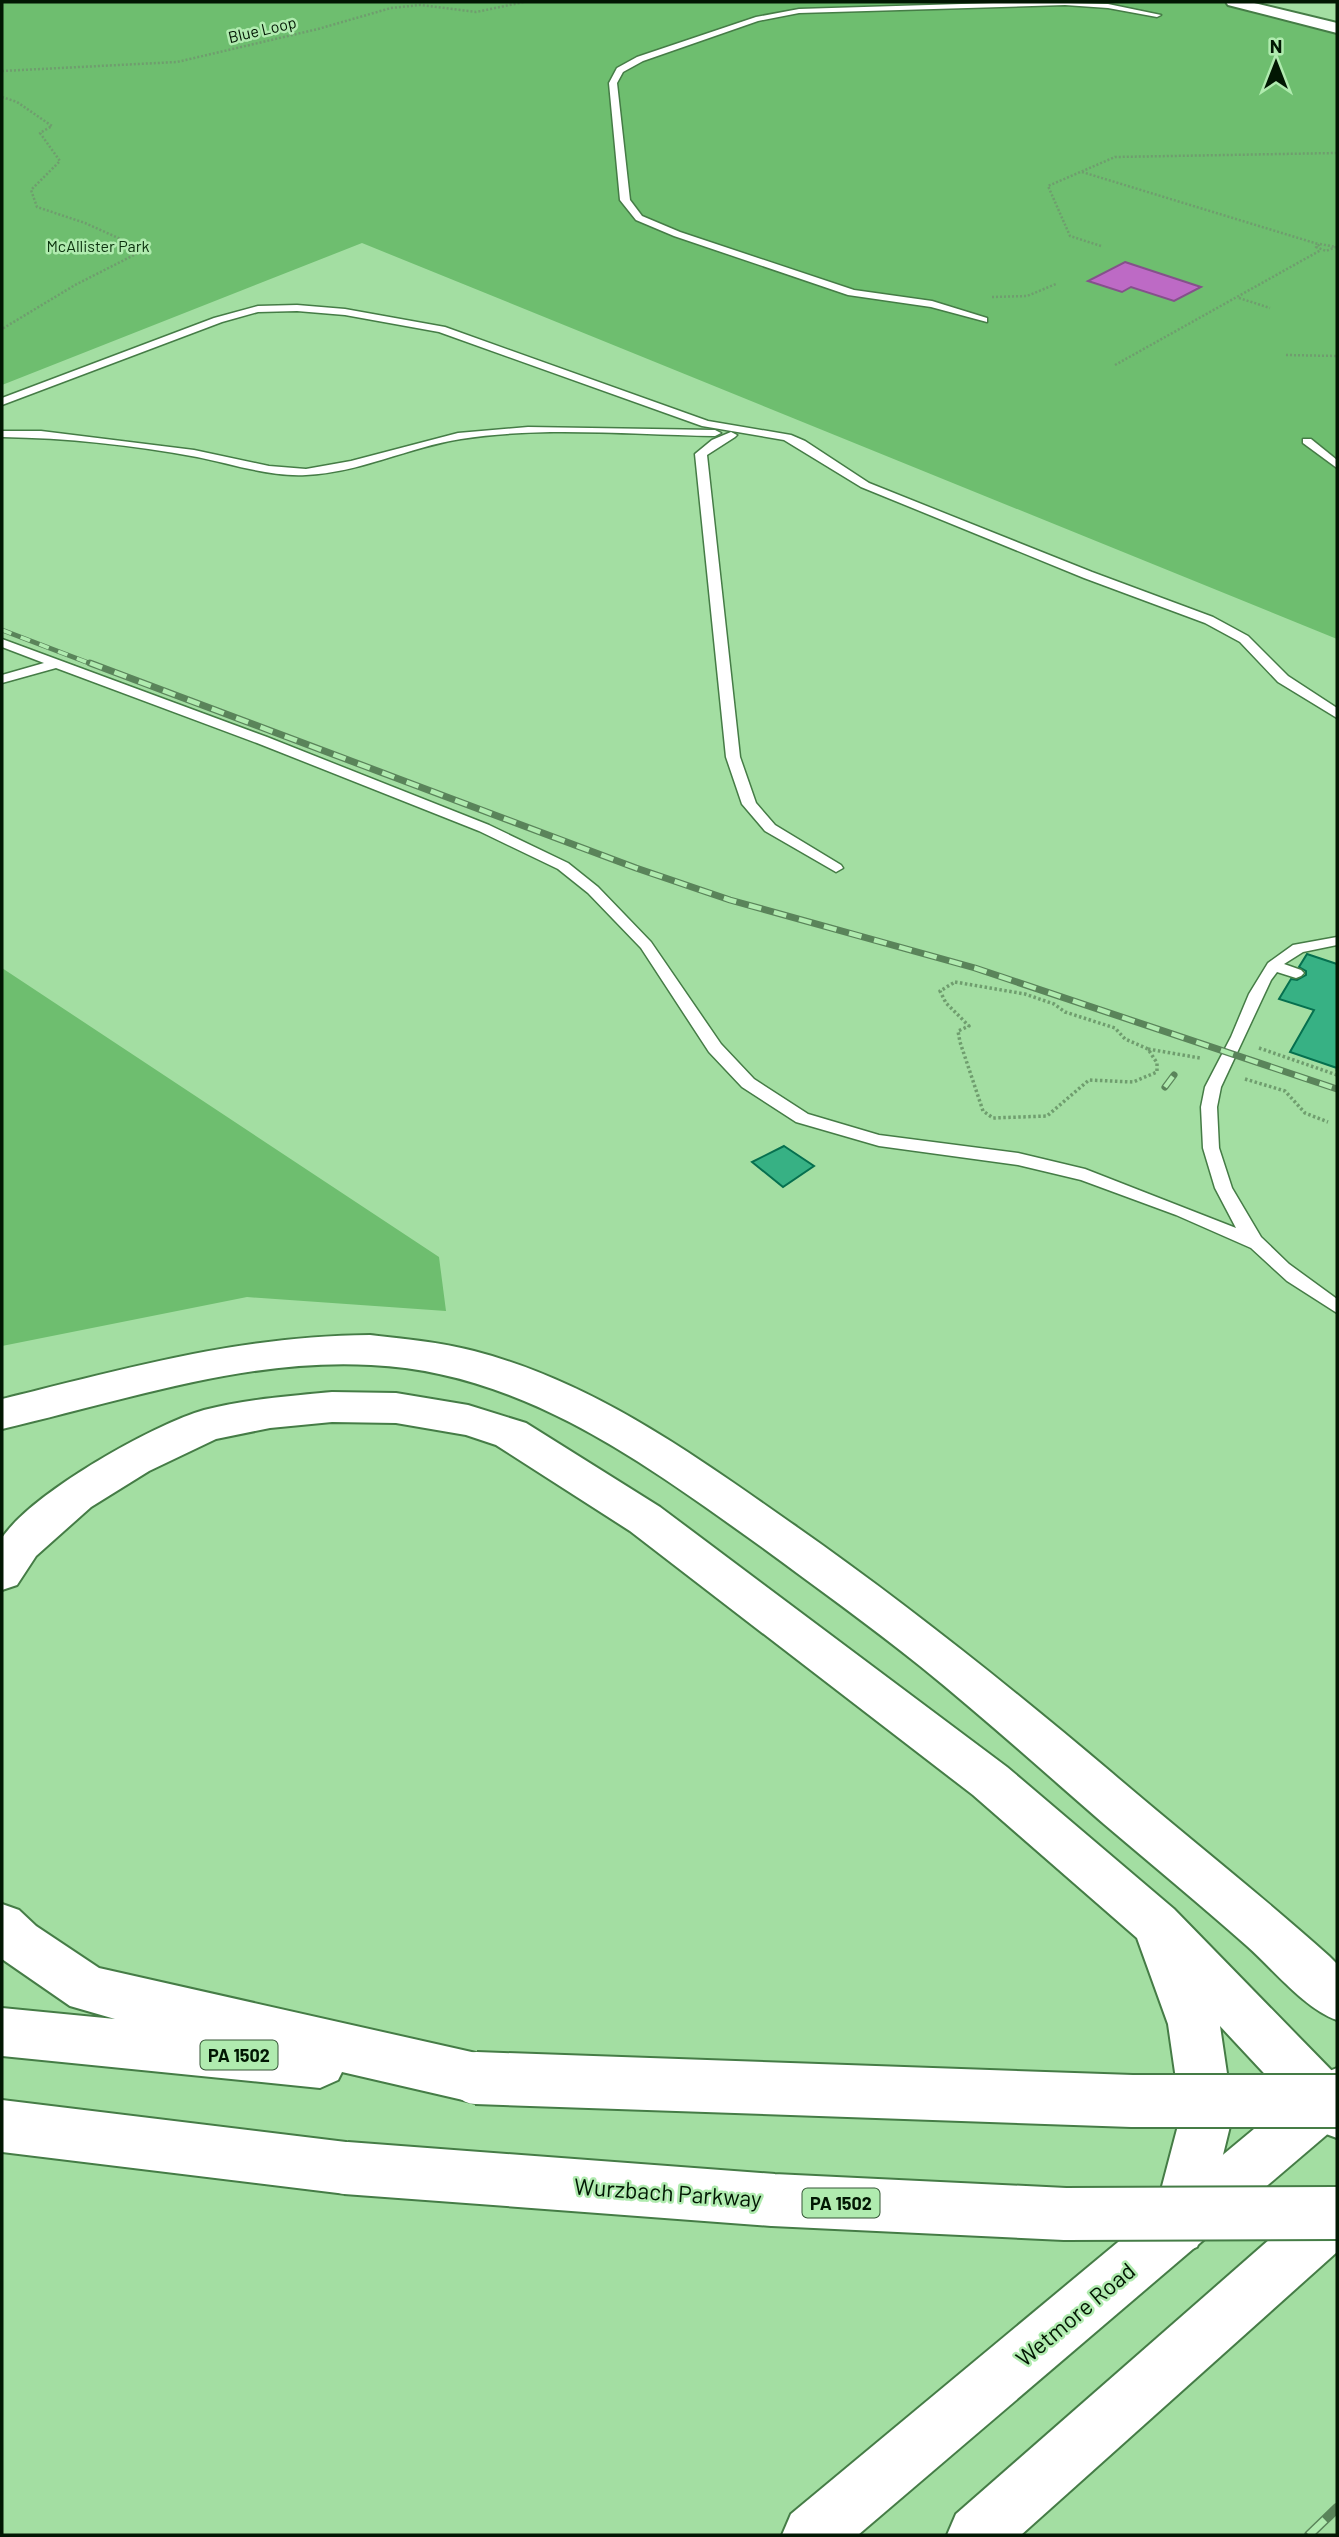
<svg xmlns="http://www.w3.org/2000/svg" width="1339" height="2537" font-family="Barlow,sans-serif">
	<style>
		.green { fill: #6ebe6f }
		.water { fill: #bd6ac5; stroke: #85518b; stroke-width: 2 }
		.building { fill: #37b184; stroke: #06704f; stroke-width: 2 }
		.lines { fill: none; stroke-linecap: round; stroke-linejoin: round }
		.lane-casing { stroke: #457c46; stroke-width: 3 }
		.street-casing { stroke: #457c46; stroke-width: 4 }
		.secondary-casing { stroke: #457c46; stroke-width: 4 }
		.highway-casing { stroke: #457c46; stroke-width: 4 }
		.path-far1 { stroke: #6f9d6e; stroke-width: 2.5; stroke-dasharray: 2 2; stroke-linecap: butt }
		.path { stroke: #6f9d6e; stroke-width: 3.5; stroke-dasharray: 2.5 2.5; stroke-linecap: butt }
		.lane { fill: #fff; fill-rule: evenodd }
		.street { fill: #fff; fill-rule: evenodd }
		.secondary { fill: #fff; fill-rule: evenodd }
		.highway { fill: #fff; fill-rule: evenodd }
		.rail-far2-casing { stroke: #5a845a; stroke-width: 5 }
		.rail-far1-casing { stroke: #5a845a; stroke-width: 7 }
		.rail-casing { stroke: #5a845a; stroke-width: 10 }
		.rail-far2 { stroke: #b0ebaf; stroke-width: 3.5; stroke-dasharray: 10; stroke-linecap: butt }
		.rail-far1 { stroke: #b0ebaf; stroke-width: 4.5; stroke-dasharray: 13; stroke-linecap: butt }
		.rail { stroke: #b0ebaf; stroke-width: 7; stroke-dasharray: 22; stroke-linecap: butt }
		.highway-bridge-casing { stroke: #457c46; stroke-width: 56; stroke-linecap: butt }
		.highway-bridge { stroke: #fff; stroke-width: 52 }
		.labels { text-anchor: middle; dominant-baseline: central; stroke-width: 5; stroke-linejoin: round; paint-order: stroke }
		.far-street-label { font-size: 16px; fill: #021703; stroke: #b0ebaf }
		.far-park-label { font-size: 16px; fill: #0c320e; stroke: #b0ebaf }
		.shield { fill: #b0ebaf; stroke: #365737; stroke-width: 2 }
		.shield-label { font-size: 18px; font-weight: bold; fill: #021703 }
		.near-street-label { font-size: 23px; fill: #021703; stroke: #b0ebaf }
	</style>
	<rect width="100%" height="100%" fill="#a3dea2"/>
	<g class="green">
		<path d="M2 2H1219L1337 31V639L362 243 2 385Z"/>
		<path d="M2 968 439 1257 446 1311 247 1297 2 1346Z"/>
	</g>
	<path class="water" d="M1125 262 1201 287 1174 301 1131 287 1122 292 1088 281Z"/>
	<g class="building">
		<path d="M1307 954 1337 964V1068L1290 1052 1314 1010 1279 999 1291 979 1297 980 1306 975V971L1299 967Z"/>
		<path d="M784 1146 814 1166 783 1187 752 1162Z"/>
	</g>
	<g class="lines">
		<g class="lane-casing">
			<g id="lane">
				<path d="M1028 2 1108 4 1161 15 1157 17 1108 8 1065 5 799 13 758 21 643 61 623 72 617 83 630 200 642 216 680 232 854 290 932 301 987 318V322L931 307 848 295 674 236 636 220 620 200 609 83 617 68 637 57 756 17 799 9Z"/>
				<path d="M297 305 345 309 445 327 708 421 791 435 805 441 869 483 1092 572 1213 617 1248 636 1288 676 1337 708V718L1278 682 1240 642 1205 623 1084 578 861 487 784 440 702 426 439 332 345 315 297 311 258 312 222 322 2 405V398L214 318 258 306Z"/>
				<path d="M528 427 715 430 721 433 715 436C633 435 542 426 461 439 409 447 359 473 306 475 270 477 232 464 197 457 133 445 66 438 2 437V431H41L194 450 269 466 306 469 351 461 458 433Z"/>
				<path d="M731 432 737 435 735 437 707 455 740 757 756 803 775 825 841 865 843 868 836 872 765 831 742 804 726 757 695 454 712 440Z"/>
				<path d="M1303 439H1311L1337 460V468L1303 443Z"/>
				<path d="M2 639 267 737 489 825 568 863 598 887 651 942 721 1044 754 1079 808 1114 879 1135 1018 1153 1085 1169 1236 1228 1215 1188 1203 1148 1201 1107 1205 1087 1231 1037 1249 994 1268 963 1293 945 1337 937V945L1303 952 1284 964 1301 970 1304 973 1301 976 1296 978 1277 972 1271 980 1221 1087 1217 1107 1219 1148 1232 1188 1261 1237 1289 1264 1337 1299V1313L1287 1281 1251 1248 1176 1215 1081 1180 1018 1165 879 1146 796 1122 742 1087 709 1052 641 948 588 893 558 869 479 831 257 743 56 668 2 683V675L44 663 2 647Z"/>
			</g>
		</g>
		<g class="street-casing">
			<path id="street" d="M1226 2H1250L1337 23V33L1228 5Z"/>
		</g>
		<g class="secondary-casing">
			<g id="secondary">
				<path d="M1337 2068V2126L858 2535H782L791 2514 1319 2075Z"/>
				<path d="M1337 2189V2252L1021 2535H947L956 2514 1318 2197Z"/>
			</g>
		</g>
		<g class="highway-casing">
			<g id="highway">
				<path d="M370 1335C405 1339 440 1342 474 1351 594 1382 694 1455 794 1525 904 1602 1008 1685 1111 1772 1183 1834 1258 1892 1329 1956L1337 1964V2020C1305 2009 1274 1970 1247 1946 1201 1905 1152 1865 1104 1824 1043 1771 983 1717 920 1666 869 1625 816 1587 763 1548 644 1463 523 1372 371 1365 245 1358 123 1401 2 1429V1399C128 1368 239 1336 370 1335Z"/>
				<path d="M332 1392 396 1393 468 1405 526 1423 660 1507 1007 1767 1174 1909 1337 2076V2138L1318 2131 1220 2026 1233 2114 1205 2228 1197 2247 1178 2255 1159 2247 1151 2228 1181 2114 1168 2024 1137 1938 973 1795 630 1531 496 1445 466 1435 396 1423 332 1422 270 1428 216 1439 149 1471 91 1507 36 1556 17 1585 2 1590V1538C32 1493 152 1425 204 1410 246 1399 290 1396 332 1392Z"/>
				<path d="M2 1904 19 1910 36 1926 99 1968 476 2053 494 2060 502 2078 494 2096 476 2103 342 2072 338 2080 320 2088 2 2056V2008L115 2019 70 2006 2 1959Z"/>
				<path d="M2 2100 346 2142 365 2149 373 2168 365 2187 346 2194 2 2152Z"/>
			</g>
		</g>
		<g class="path-far1">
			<path d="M2 71 177 62 318 29 391 8 420 5 476 12 524 2"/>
			<path d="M2 97 17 102 52 126 40 133 60 161 31 190 37 207 85 223 136 246 138 253 75 285 2 329"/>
			<path d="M1082 172 1318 244"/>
			<path d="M1320 244 1336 247 1326 251 1316 247Z"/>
			<path d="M1101 246 1070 236 1048 186 1115 157 1337 153"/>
			<path d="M992 297 1027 296 1056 284"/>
			<path d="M1239 298 1270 308"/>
			<path d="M1286 355 1337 356"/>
			<path d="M1115 365 1321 250"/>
		</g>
		<g class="path">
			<path d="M955 982 1025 994 1054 1004 1065 1012 1115 1028 1125 1039 1148 1049 1157 1063V1072L1133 1082 1089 1080 1047 1116 993 1118 983 1111 960 1042 958 1031 969 1026 946 1003 940 991Z"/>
			<path d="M1259 1048 1337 1075"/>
			<path d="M1148 1049 1200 1058"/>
			<path d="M1337 1069V1072"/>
			<path d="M1245 1079 1285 1091 1305 1113 1328 1122"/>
		</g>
		<use href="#lane" class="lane"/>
		<use href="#street" class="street"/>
		<use href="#secondary" class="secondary"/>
		<use href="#highway" class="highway"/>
		<g class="rail-far2-casing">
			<path id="rail-far2" d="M2 630 94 665"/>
		</g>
		<g class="rail-far1-casing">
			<g id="rail-far1">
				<path d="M90 663 636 868 730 900 975 968 1337 1089"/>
				<path d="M1165 1087 1174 1075"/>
			</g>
		</g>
		<g class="rail-casing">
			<path id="rail" d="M1309 2535 1337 2508"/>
		</g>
		<use href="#rail-far2" class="rail-far2"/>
		<use href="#rail-far1" class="rail-far1"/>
		<use href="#rail" class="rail"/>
		<g class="highway-bridge-casing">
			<g id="highway-bridge">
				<path d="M476 2078 1132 2101H1337"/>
				<path d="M346 2168 773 2200 1065 2214 1337 2213"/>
			</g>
		</g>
		<use href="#highway-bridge" class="highway-bridge"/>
	</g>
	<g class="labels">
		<g class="far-street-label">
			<text transform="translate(262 29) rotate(-13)">Blue Loop</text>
		</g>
		<g class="far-park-label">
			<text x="98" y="245">McAllister Park</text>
		</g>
		<g class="shield">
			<rect x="200.5" y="2040.5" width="77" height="29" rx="5"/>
			<rect x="802.5" y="2188.5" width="77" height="29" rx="5"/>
		</g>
		<g class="shield-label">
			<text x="239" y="2055">PA 1502</text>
			<text x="841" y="2203">PA 1502</text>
		</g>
		<g class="near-street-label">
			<text transform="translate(668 2192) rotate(4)">Wurzbach Parkway</text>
			<text transform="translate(1075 2314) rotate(-40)">Wetmore Road</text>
		</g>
	</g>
	<rect width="1339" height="2537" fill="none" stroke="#021703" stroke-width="7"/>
	<g transform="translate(1276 63)" stroke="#b0ebaf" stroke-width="5" paint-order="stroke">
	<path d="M0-5L12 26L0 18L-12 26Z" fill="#021703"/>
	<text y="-10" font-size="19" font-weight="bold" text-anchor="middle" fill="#021703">N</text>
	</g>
</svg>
